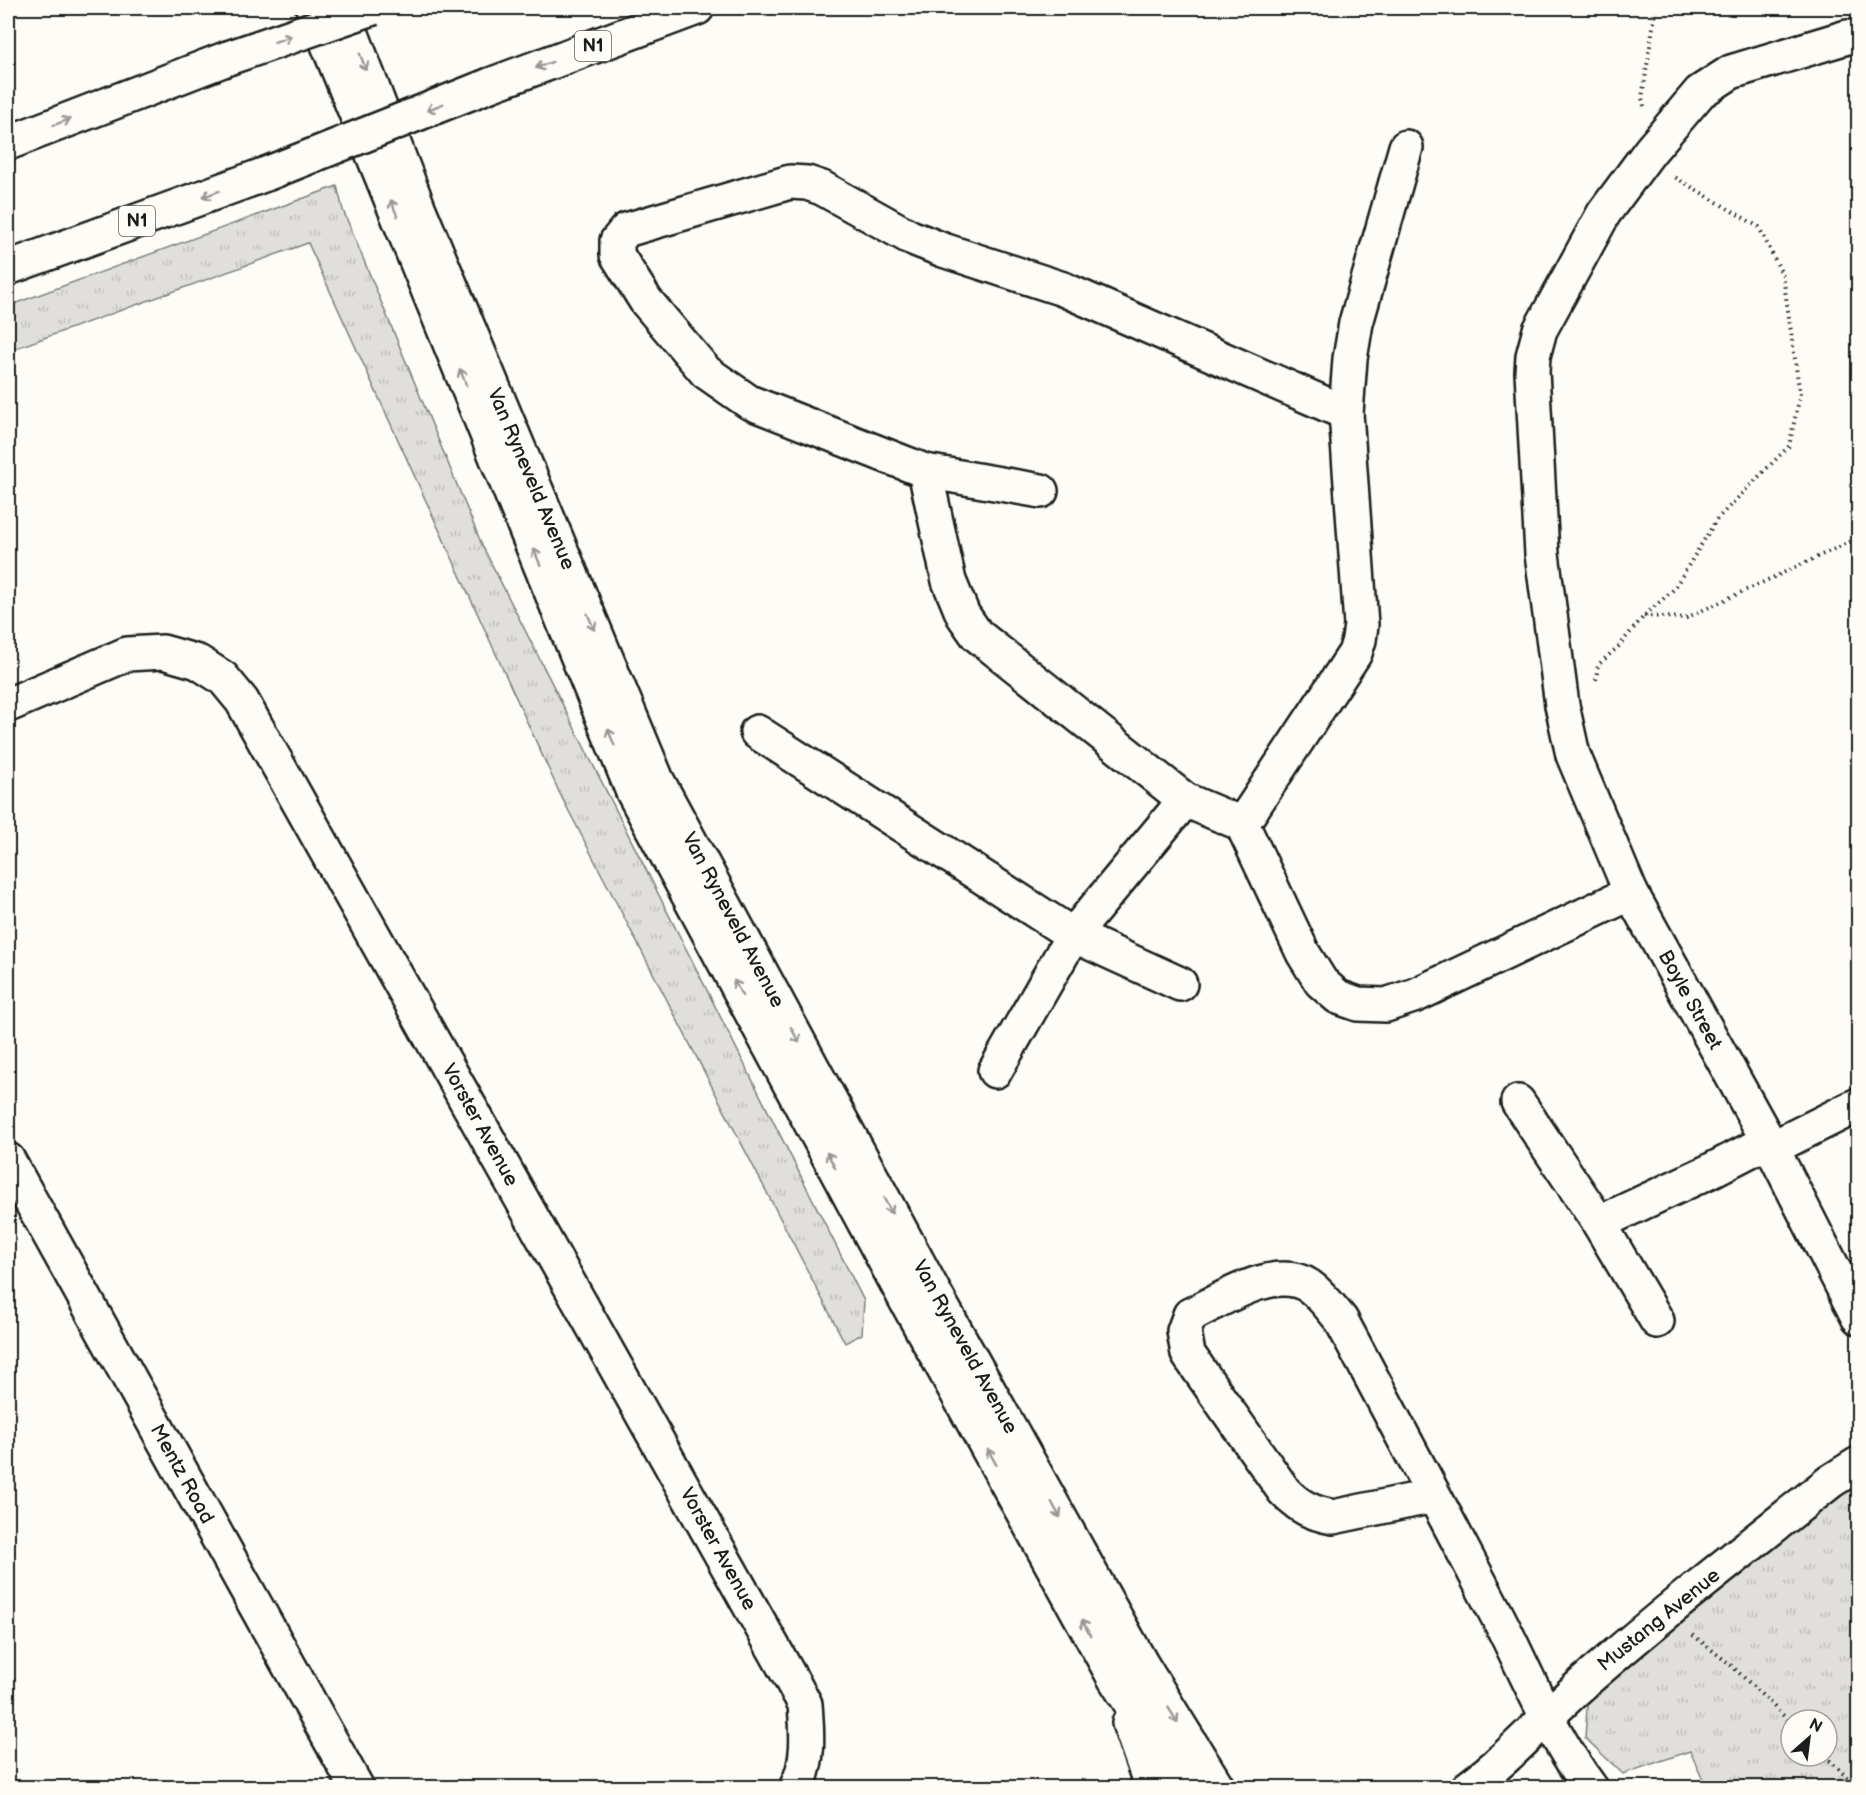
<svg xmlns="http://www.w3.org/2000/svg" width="1866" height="1795" font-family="'Balsamiq Sans',sans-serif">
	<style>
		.grass { fill: url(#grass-tufts); stroke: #7e7e7c; stroke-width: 1.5; fill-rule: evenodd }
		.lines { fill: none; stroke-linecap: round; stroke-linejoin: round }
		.minor-casing { stroke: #1c1c1c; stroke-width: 38 }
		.major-casing { stroke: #1c1c1c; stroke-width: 38 }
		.highway-casing { stroke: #1c1c1c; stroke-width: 38 }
		.path { stroke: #1c1c1c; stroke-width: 4; stroke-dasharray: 1.5 4.5; stroke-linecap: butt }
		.minor { stroke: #fdfcf7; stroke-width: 33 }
		.major { stroke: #fdfcf7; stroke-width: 33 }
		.highway { stroke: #fdfcf7; stroke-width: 33 }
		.highway-bridge-casing { stroke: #1c1c1c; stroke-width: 38; stroke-linecap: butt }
		.highway-bridge { stroke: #fdfcf7; stroke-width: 33 }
		.oneway { stroke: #989794 }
		.labels { text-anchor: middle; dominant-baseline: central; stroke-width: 4.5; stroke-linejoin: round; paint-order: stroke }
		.shield { fill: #fdfcf7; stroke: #605f5e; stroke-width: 1.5 }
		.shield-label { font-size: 18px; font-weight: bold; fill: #1c1c1c }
		.street-label { font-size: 20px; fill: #1c1c1c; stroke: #fdfcf7 }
	</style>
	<defs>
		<pattern id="grass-tufts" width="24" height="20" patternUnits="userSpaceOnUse" patternTransform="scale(1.5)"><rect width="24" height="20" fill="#e0dfdb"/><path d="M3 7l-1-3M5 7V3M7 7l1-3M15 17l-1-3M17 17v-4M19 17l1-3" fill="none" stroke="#c0bfbb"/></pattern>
	</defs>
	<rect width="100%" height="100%" fill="#fdfcf7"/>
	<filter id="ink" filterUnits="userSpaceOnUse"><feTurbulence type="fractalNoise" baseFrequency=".0167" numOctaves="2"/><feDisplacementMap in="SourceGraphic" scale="12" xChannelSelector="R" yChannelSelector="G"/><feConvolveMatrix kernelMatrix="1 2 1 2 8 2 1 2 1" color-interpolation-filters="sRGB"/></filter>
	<g filter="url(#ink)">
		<g class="grass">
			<path d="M337 186 343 210 482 545 864 1301 862 1334 845 1343 560 794 308 243 8 351V306Z"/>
			<path d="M1858 1474V1787H1706L1690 1751 1623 1774 1585 1738 1589 1678ZM1791 1720H1827V1756H1791Z"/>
		</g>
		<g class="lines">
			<g class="minor-casing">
				<g id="minor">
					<path d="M1406 147 1356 323 1350 359 1346 413 1361 625 1359 640 1355 653 1242 824 1303 953 1321 982 1338 997 1358 1004 1386 1005 1416 995 1631 893 1772 1148 1858 1317"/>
					<path d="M925 471 949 581 963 615 977 635 1185 800 1242 824"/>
					<path d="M1041 491 925 471 749 402 706 372 646 301 617 255V241L626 230 790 182 807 183 822 188 910 237 943 250 1063 289 1346 413"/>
					<path d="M8 705 127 654 163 652 198 662 223 678 242 701 805 1704C807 1731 810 1762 796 1788"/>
					<path d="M757 732 1073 935 1185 800"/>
					<path d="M1631 893 1573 755 1562 705 1542 554 1532 372 1533 356 1540 330 1604 213 1650 151 1700 92 1731 72 1847 37"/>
					<path d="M995 1071 1073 935 1180 984"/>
					<path d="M1518 1102 1599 1223 1657 1321"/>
					<path d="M1772 1148 1858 1105"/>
					<path d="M8 1160 357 1788"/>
					<path d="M1599 1223 1708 1172 1768 1141"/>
					<path d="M1434 1496 1333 1517C1312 1513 1299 1507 1284 1491L1188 1354 1184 1331 1190 1315C1222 1300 1274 1264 1309 1286 1322 1295 1331 1308 1341 1320 1394 1420 1447 1519 1499 1619 1528 1676 1552 1737 1591 1788"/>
					<path d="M1468 1788C1513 1755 1548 1713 1590 1677 1668 1609 1750 1545 1831 1481L1858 1464"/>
				</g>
			</g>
			<g class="major-casing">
				<g id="major">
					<path d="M313 8 633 792 908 1304 1115 1679 1185 1788"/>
					<path d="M342 8 418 207 657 780 935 1294 1142 1665 1218 1788"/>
					<path d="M1129 1723 1152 1788"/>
				</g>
			</g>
			<g class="highway-casing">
				<g id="highway">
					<path d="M490 85 697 8"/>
					<path d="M8 143 228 58"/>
					<path d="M8 268 266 174"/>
				</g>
			</g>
			<g class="path">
				<path d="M1644 106 1642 98 1656 8"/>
				<path d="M1644 616 1686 618 1858 538"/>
				<path d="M1596 680 1598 665 1618 647 1644 616 1674 589 1717 519 1789 446 1800 395 1783 276 1759 227 1673 176"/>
				<path d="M1693 1635 1732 1666 1791 1723"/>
				<path d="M1825 1756 1858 1788"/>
			</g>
			<use href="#minor" class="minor"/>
			<use href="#major" class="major"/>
			<use href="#highway" class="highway"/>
			<g class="highway-bridge-casing">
				<g id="highway-bridge">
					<path d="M228 58 373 8"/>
					<path d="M266 174 490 85"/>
				</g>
			</g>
			<use href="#highway-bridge" class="highway-bridge"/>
		</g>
		<defs><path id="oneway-shaft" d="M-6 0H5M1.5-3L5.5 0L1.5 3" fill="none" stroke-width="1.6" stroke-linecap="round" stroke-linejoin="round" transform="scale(1.5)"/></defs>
		<g class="oneway">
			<use href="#oneway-shaft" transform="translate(283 39) rotate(-19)"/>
			<use href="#oneway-shaft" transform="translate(363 62) rotate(69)"/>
			<use href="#oneway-shaft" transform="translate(544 65) rotate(159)"/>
			<use href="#oneway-shaft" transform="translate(435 107) rotate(158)"/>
			<use href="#oneway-shaft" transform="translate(62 122) rotate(-21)"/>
			<use href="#oneway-shaft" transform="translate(211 194) rotate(160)"/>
			<use href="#oneway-shaft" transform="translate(394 208) rotate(-112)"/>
			<use href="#oneway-shaft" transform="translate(463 377) rotate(-112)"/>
			<use href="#oneway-shaft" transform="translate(537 557) rotate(-112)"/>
			<use href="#oneway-shaft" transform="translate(591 622) rotate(67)"/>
			<use href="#oneway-shaft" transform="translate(611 737) rotate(-112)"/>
			<use href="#oneway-shaft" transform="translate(738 988) rotate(-118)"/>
			<use href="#oneway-shaft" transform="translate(795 1035) rotate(62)"/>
			<use href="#oneway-shaft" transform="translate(831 1160) rotate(-118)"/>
			<use href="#oneway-shaft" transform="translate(888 1206) rotate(62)"/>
			<use href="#oneway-shaft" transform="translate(992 1457) rotate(-119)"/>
			<use href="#oneway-shaft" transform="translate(1056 1510) rotate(61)"/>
			<use href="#oneway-shaft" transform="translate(1086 1628) rotate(-119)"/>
			<use href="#oneway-shaft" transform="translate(1173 1715) rotate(58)"/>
		</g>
	</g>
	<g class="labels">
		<g class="shield">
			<rect x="575" y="31" width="36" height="30" rx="4.5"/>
			<rect x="119" y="206" width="36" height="30" rx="4.5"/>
		</g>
		<g class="shield-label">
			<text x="593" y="46">N1</text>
			<text x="137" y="221">N1</text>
		</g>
		<g class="street-label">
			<text transform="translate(531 479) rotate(67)">Van Ryneveld Avenue</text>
			<text transform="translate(733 920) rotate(62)">Van Ryneveld Avenue</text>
			<text transform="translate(1690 1000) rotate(61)">Boyle Street</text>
			<text transform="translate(480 1125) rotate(61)">Vorster Avenue</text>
			<text transform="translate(965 1347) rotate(61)">Van Ryneveld Avenue</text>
			<text transform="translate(182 1474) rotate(61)">Mentz Road</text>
			<text transform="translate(718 1549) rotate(61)">Vorster Avenue</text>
			<text transform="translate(1659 1620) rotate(-39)">Mustang Avenue</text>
		</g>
	</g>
	<rect width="1866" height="1795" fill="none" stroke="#fdfcf7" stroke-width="30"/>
	<rect x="15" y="15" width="1836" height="1765" fill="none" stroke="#1c1c1c" stroke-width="2" filter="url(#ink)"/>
	<g transform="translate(1809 1738) rotate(28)"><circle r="28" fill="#fdfcf7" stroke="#a3a29f" stroke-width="1.5"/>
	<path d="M0-4.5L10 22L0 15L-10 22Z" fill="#1c1c1c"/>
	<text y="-9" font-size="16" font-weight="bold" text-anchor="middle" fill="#1c1c1c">N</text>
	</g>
</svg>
